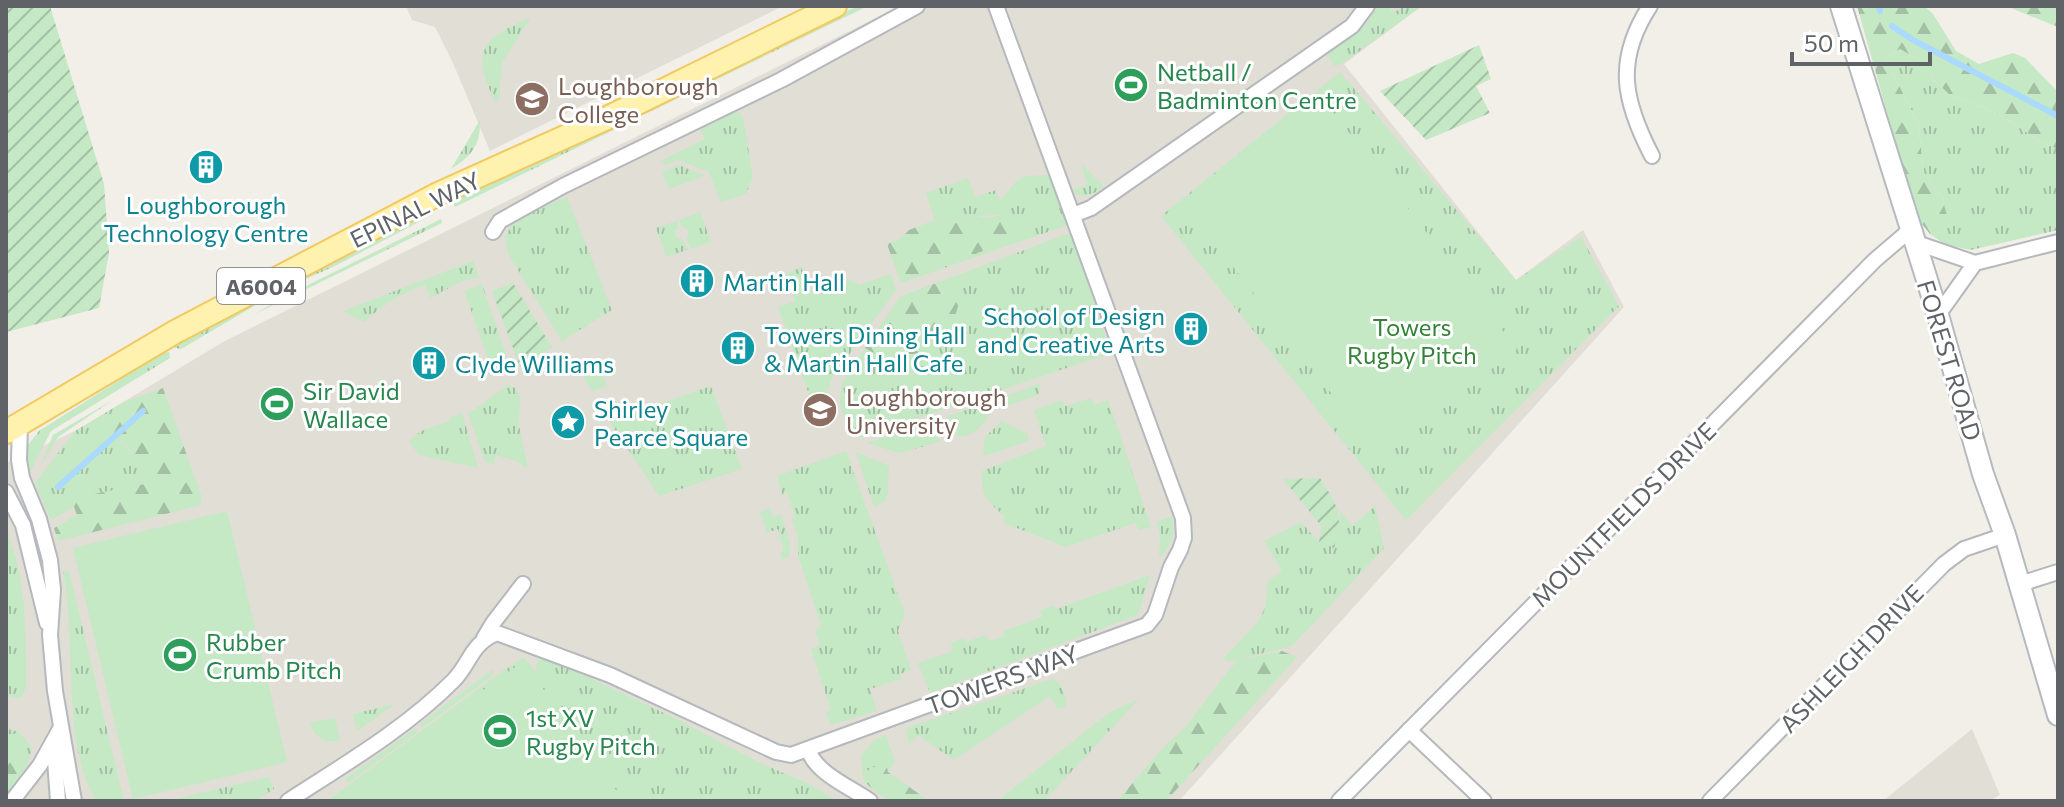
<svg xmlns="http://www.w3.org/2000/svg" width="2064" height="807" font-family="Commissioner,sans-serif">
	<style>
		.education { fill: #e1ded6 }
		.grass { fill: url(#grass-tufts) }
		.forest { fill: url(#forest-firs) }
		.garden { fill: url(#garden-furrows) }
		.pitch { fill: #c5e8c5 }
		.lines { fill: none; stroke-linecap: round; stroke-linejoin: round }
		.stream { stroke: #aadaff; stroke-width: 6 }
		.street-casing { stroke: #b5b8bc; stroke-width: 18 }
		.secondary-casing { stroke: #b6babf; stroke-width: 24 }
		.primary-casing { stroke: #f2c960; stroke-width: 26 }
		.street { stroke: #fff; stroke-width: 14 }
		.secondary { stroke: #fff; stroke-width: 20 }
		.primary { stroke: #fff2af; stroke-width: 22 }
		.labels { text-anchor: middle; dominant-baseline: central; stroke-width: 6; stroke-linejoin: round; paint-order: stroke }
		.shield { fill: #fff; stroke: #8f9295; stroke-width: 2 }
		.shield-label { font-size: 22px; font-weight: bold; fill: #5f6368 }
		.leisure-label { font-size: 24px; fill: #27864d; stroke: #fff; text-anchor: start }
		.education-label { font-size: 24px; fill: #785e54; stroke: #fff; text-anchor: start }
		.culture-label { font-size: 24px; fill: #0d838f; stroke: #fff; text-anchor: start }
		.street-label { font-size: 24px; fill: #5f6368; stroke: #fff }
		.park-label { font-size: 24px; fill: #348238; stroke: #fff }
	</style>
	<defs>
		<pattern id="grass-tufts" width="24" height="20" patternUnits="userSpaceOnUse" patternTransform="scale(2)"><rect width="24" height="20" fill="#c5e8c5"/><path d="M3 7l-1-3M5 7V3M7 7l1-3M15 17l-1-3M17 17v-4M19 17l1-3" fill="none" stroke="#a3c0a4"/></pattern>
		<pattern id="forest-firs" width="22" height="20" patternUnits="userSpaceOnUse" patternTransform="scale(2)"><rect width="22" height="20" fill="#c5e8c5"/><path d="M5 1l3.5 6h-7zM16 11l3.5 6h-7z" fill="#a3c0a4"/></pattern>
		<pattern id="garden-furrows" width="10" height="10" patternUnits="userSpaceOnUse" patternTransform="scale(2)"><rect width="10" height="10" fill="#c5e8c5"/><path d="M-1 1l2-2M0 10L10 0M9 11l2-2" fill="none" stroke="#a3c0a4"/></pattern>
	</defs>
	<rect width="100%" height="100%" fill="#f1efe8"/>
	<g class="education">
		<path d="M406 6H783L490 151 453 63 435 27 412 20Z"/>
		<path d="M900 6H1422L1344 64 1516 280 1583 230 1624 307 1179 801H6V463L75 431 223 342Z"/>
		<path d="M1972 729 2000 795 1989 801H1883Z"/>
	</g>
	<g class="grass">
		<path d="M858 6 866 7 643 115 641 110Z"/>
		<path d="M1379 6H1388L1393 13 1404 6H1422L1343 63 1334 66 1327 53 1365 25Z"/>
		<path d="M531 17 502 63 499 99 495 101C469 50 484 38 531 17Z"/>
		<path d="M1900 49 1926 64 1934 80 1950 95 1999 114 2041 142 2058 149V230L1971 250 1946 245 1930 234 1949 227 1942 197 1924 174 1918 123 1885 58Z"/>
		<path d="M1340 72 1516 280 1581 237 1619 306 1406 520 1161 216Z"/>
		<path d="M730 111 739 113 743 117 753 177 746 194 721 202 709 172 678 160 665 165 662 160 705 139 700 130 725 117V114Z"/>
		<path d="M635 113 638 118 455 207 452 201Z"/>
		<path d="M480 120C481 144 472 156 451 169Z"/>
		<path d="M1081 163 1104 187C1093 194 1083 201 1072 190L1087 185Z"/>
		<path d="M679 165 705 176 669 189 662 172Z"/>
		<path d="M1050 175 1068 225 941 269 942 265C960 261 975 249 992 248L1002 215 976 216 968 226 934 218 926 193 968 178 975 197 996 190 999 200C1006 196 1008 191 1013 185 1022 173 1037 176 1050 175Z"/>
		<path d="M567 197 612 310 562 341 508 254 505 238 514 219Z"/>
		<path d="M433 210 434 214 335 266 283 289 181 349 175 348 176 345 284 283Z"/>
		<path d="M700 212 711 242 691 249 687 239 689 230 682 227 679 220Z"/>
		<path d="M441 219 442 223 253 315 288 295Z"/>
		<path d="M677 221 679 228 675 231 676 237 684 241 687 250 666 257 656 228Z"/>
		<path d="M1072 232 1109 347 1104 349 1105 355 859 438 849 434 840 403 842 383 900 297Z"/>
		<path d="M473 261 479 277 460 282 430 298 425 285C400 293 383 305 364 322L343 311Z"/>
		<path d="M801 267 811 293 851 280 860 285 891 274 896 290 832 378 827 393 831 409 816 414 778 307 795 301 785 275Z"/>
		<path d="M482 284 507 358 505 368 493 373 464 291Z"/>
		<path d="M169 352 170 358 51 431 30 472 26 473 25 449 39 431 162 353Z"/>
		<path d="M599 364 607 386 593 391 579 371Z"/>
		<path d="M1041 383 1038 395 995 410 984 404Z"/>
		<path d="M508 385 515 388 520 398 519 426 528 468 522 466 521 463 496 455 494 464 485 462 468 414Z"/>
		<path d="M711 386 742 469 659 496 606 416 628 408 630 414Z"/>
		<path d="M1091 398 1094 405 1108 400 1151 527 1139 530 1135 523 1066 547 1004 523V516C986 499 981 497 982 471L1046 446 1034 410 1062 400 1065 406Z"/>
		<path d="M113 400 58 437 40 467 53 435Z"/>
		<path d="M122 403 112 418 122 443 142 465 145 484 80 497 74 507 51 520 35 483 75 431Z"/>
		<path d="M978 406 990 414C980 428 971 441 953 434L948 416Z"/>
		<path d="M462 413 478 468 419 455 409 441 421 431 450 421 449 418Z"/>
		<path d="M940 418 943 425 936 429 940 442 899 453 867 443Z"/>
		<path d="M1002 421 1028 434V441L985 456 983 453 985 437Z"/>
		<path d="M846 451 905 614 898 631 911 670 900 674 901 679 870 689 877 711 831 725 826 712 831 710 811 649 820 645 815 630 821 626 798 555V537L792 519 795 517 787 493 782 494 777 476Z"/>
		<path d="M856 452 889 466 887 500 874 507Z"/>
		<path d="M1375 506 1384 548 1292 646 1228 662 1223 659 1258 622 1265 608 1268 581 1282 571 1264 541 1301 522 1319 542 1333 547 1339 529 1340 511 1353 526Z"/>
		<path d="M770 508 773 517 781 514 790 543 789 557 782 560 780 553 784 551 778 529 767 533 760 512Z"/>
		<path d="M1172 516C1176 531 1172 550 1159 557L1160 537 1157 522Z"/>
		<path d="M6 529C27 578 26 634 26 687L21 698 10 697 6 693Z"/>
		<path d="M69 571 124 801H97C61 751 77 634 63 572Z"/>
		<path d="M1150 575 1140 610 1135 616 930 693 918 663 953 651 951 643 964 638 966 642 986 635 989 641 1005 636 1003 631 1042 617 1040 611 1054 605 1056 609Z"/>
		<path d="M543 656 679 720 760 763 807 783 837 801H327L504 670 524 657 535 672 538 661Z"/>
		<path d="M493 669 492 676 422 728 420 724Z"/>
		<path d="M1053 679C1062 683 1068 698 1066 707L1058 709 1050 696 954 760 918 735 909 744 906 728Z"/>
		<path d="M1139 699 1044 801H1005L1001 798 1110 712Z"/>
		<path d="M395 704 357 731 353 714Z"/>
		<path d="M335 718 340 740C325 744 315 738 310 723Z"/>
		<path d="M416 728 418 732 348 783 345 779Z"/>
		<path d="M6 729C20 730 25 737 32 749L26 768 22 761 15 760 6 765Z"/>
		<path d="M886 735 895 761 888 772 870 768 863 780 861 756 874 740Z"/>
		<path d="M269 777 274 789 256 801H167Z"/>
	</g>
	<g class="forest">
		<path d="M1857 6H1924L1933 14 1956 51 1979 64 2013 53 2025 58 2058 92V149L2041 142 1999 114 1950 95 1934 80 1926 64 1900 49 1885 58 1918 123 1924 174 1942 197 1950 227 1930 234 1917 218Z"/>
		<path d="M2009 6H2058V27L2013 9Z"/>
		<path d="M1002 215 1008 224 1007 239C1000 246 954 262 943 265L941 269 901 283 887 244 900 239 909 230 935 220 934 218 968 226 976 216 989 218Z"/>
		<path d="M952 277C960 292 961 300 955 316L937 326 922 359 898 365 891 350 876 354 865 348 900 297Z"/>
		<path d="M163 388 201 495V505L58 541 54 528 77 515 74 507 79 497 145 484 142 465 113 431 112 418 122 403Z"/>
		<path d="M1282 651 1297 657 1166 801H1117L1166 745 1183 730 1237 660Z"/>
		<path d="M14 760 22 761 26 768 6 796V765Z"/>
		<path d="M886 764 888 772 929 801C895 801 888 806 863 780L870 768Z"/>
	</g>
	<g class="garden">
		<path d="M6 6H50L104 184 109 253 99 308 6 332Z"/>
		<path d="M1479 45 1491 79 1476 86 1490 113 1426 140 1380 91Z"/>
		<path d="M513 283 552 347 520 367 492 291Z"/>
		<path d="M1320 478C1338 507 1344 514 1334 548L1319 542 1322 527 1283 479Z"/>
	</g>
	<g class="pitch">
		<path d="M1319 94 1517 349 1380 456 1182 201Z"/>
		<path d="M227 511 287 762 133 799 73 548Z"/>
		<path d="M523 661 624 801H331Z"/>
	</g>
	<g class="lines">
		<g class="stream">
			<path d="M1879 6 1880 11"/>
			<path d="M1892 26 1913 40 2058 116"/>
			<path d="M58 487 143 411"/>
		</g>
		<g class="street-casing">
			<g id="street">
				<path d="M1650 6C1614 61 1624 102 1652 156"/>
				<path d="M1073 215 1091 208 1352 26 1367 6"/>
				<path d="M493 232 500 221 563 186 781 80 917 6"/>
				<path d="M1914 242 1975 263 1938 315"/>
				<path d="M1975 263 2058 242"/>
				<path d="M20 425 19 460 22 478 39 519 50 560 53 590 50 635 55 691 74 801"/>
				<path d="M6 492 23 525 47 623"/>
				<path d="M2020 584 2058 572"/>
				<path d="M484 638 493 623 523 584"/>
				<path d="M1409 730 1484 801"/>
				<path d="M808 750C818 775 849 786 870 801"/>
				<path d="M12 801 40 765 60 729"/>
				<path d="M58 801 55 760 59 738"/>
				<path d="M288 801C345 764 405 729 453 681 471 663 470 644 497 633L610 675 776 752 791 755 1147 625 1155 615 1171 567 1180 550 1184 538 1183 518 996 6"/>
				<path d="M1339 801 1875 260 1910 230"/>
				<path d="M1710 801 1944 564 1964 549 2005 535"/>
			</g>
		</g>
		<g class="secondary-casing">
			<path id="secondary" d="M1841 6 1938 315 1983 474 2005 535 2058 715"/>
		</g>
		<g class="primary-casing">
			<path id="primary" d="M6 432 175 332 438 194 607 118 835 6"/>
		</g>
		<use href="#street" class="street"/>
		<use href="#secondary" class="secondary"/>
		<use href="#primary" class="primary"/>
	</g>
	<defs>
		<g id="stadium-disc" transform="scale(1.8)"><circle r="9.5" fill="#2e9e5b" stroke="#fff"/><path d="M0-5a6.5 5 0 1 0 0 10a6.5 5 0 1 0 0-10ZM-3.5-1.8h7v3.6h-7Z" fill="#fff"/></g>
		<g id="university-disc" transform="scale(1.8)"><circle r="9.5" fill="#8d6e63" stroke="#fff"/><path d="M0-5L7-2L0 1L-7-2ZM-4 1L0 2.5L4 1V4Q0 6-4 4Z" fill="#fff"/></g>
		<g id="building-disc" transform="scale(1.8)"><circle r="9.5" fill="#0f9aa8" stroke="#fff"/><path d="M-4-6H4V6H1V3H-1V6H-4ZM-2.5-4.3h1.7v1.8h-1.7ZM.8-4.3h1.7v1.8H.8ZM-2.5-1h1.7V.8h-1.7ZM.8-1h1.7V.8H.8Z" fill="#fff"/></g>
		<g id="sight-disc" transform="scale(1.8)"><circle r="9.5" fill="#0f9aa8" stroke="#fff"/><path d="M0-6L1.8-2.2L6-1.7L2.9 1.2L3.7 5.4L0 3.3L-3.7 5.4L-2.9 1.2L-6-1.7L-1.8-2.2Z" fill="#fff"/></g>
	</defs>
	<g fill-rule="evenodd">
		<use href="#stadium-disc" x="1131" y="85"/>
		<use href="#university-disc" x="532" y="99"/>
		<use href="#building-disc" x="206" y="167"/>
		<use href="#building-disc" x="697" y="281"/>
		<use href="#building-disc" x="1191" y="329"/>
		<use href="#building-disc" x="738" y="348"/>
		<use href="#building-disc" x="429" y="363"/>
		<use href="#stadium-disc" x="277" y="404"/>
		<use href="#university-disc" x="820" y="410"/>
		<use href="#sight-disc" x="568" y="422"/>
		<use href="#stadium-disc" x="180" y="655"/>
		<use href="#stadium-disc" x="500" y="731"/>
	</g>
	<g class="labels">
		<rect class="shield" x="217" y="268" width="88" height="36" rx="6"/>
		<g class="shield-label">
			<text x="261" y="286">A6004</text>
		</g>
		<g class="leisure-label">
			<text x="1157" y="71">Netball /<tspan x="1157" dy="28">Badminton Centre</tspan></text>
			<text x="303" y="390">Sir David<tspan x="303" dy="28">Wallace</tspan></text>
			<text x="206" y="641">Rubber<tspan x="206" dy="28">Crumb Pitch</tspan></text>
			<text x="526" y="717">1st XV<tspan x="526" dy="28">Rugby Pitch</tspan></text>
		</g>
		<g class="education-label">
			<text x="558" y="85">Loughborough<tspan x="558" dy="28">College</tspan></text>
			<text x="846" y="396">Loughborough<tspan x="846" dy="28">University</tspan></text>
		</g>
		<g class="culture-label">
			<text x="206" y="204" text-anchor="middle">Loughborough<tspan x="206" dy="28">Technology Centre</tspan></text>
			<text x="723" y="281">Martin Hall</text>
			<text x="1165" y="315" text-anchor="end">School of Design<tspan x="1165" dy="28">and Creative Arts</tspan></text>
			<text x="764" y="334">Towers Dining Hall<tspan x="764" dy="28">&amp; Martin Hall Cafe</tspan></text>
			<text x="455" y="363">Clyde Williams</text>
			<text x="594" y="408">Shirley<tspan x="594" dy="28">Pearce Square</tspan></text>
		</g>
		<g class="street-label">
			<text transform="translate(415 209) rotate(-26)">EPINAL WAY</text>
			<text transform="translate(1950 360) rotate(73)">FOREST ROAD</text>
			<text transform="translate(1623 514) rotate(-45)">MOUNTFIELDS DRIVE</text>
			<text transform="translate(1851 658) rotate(-46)">ASHLEIGH DRIVE</text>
			<text transform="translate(1002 679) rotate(-20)">TOWERS WAY</text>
		</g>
		<g class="park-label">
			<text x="1412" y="326">Towers<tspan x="1412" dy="28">Rugby Pitch</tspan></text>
		</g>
	</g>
	<rect width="2064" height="807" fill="none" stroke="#5f6368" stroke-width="16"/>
	<path d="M1792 52v12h138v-12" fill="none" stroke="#5f6368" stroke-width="4"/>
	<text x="1804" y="52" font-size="24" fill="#5f6368" stroke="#ffffff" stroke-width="6" paint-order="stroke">50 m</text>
</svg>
